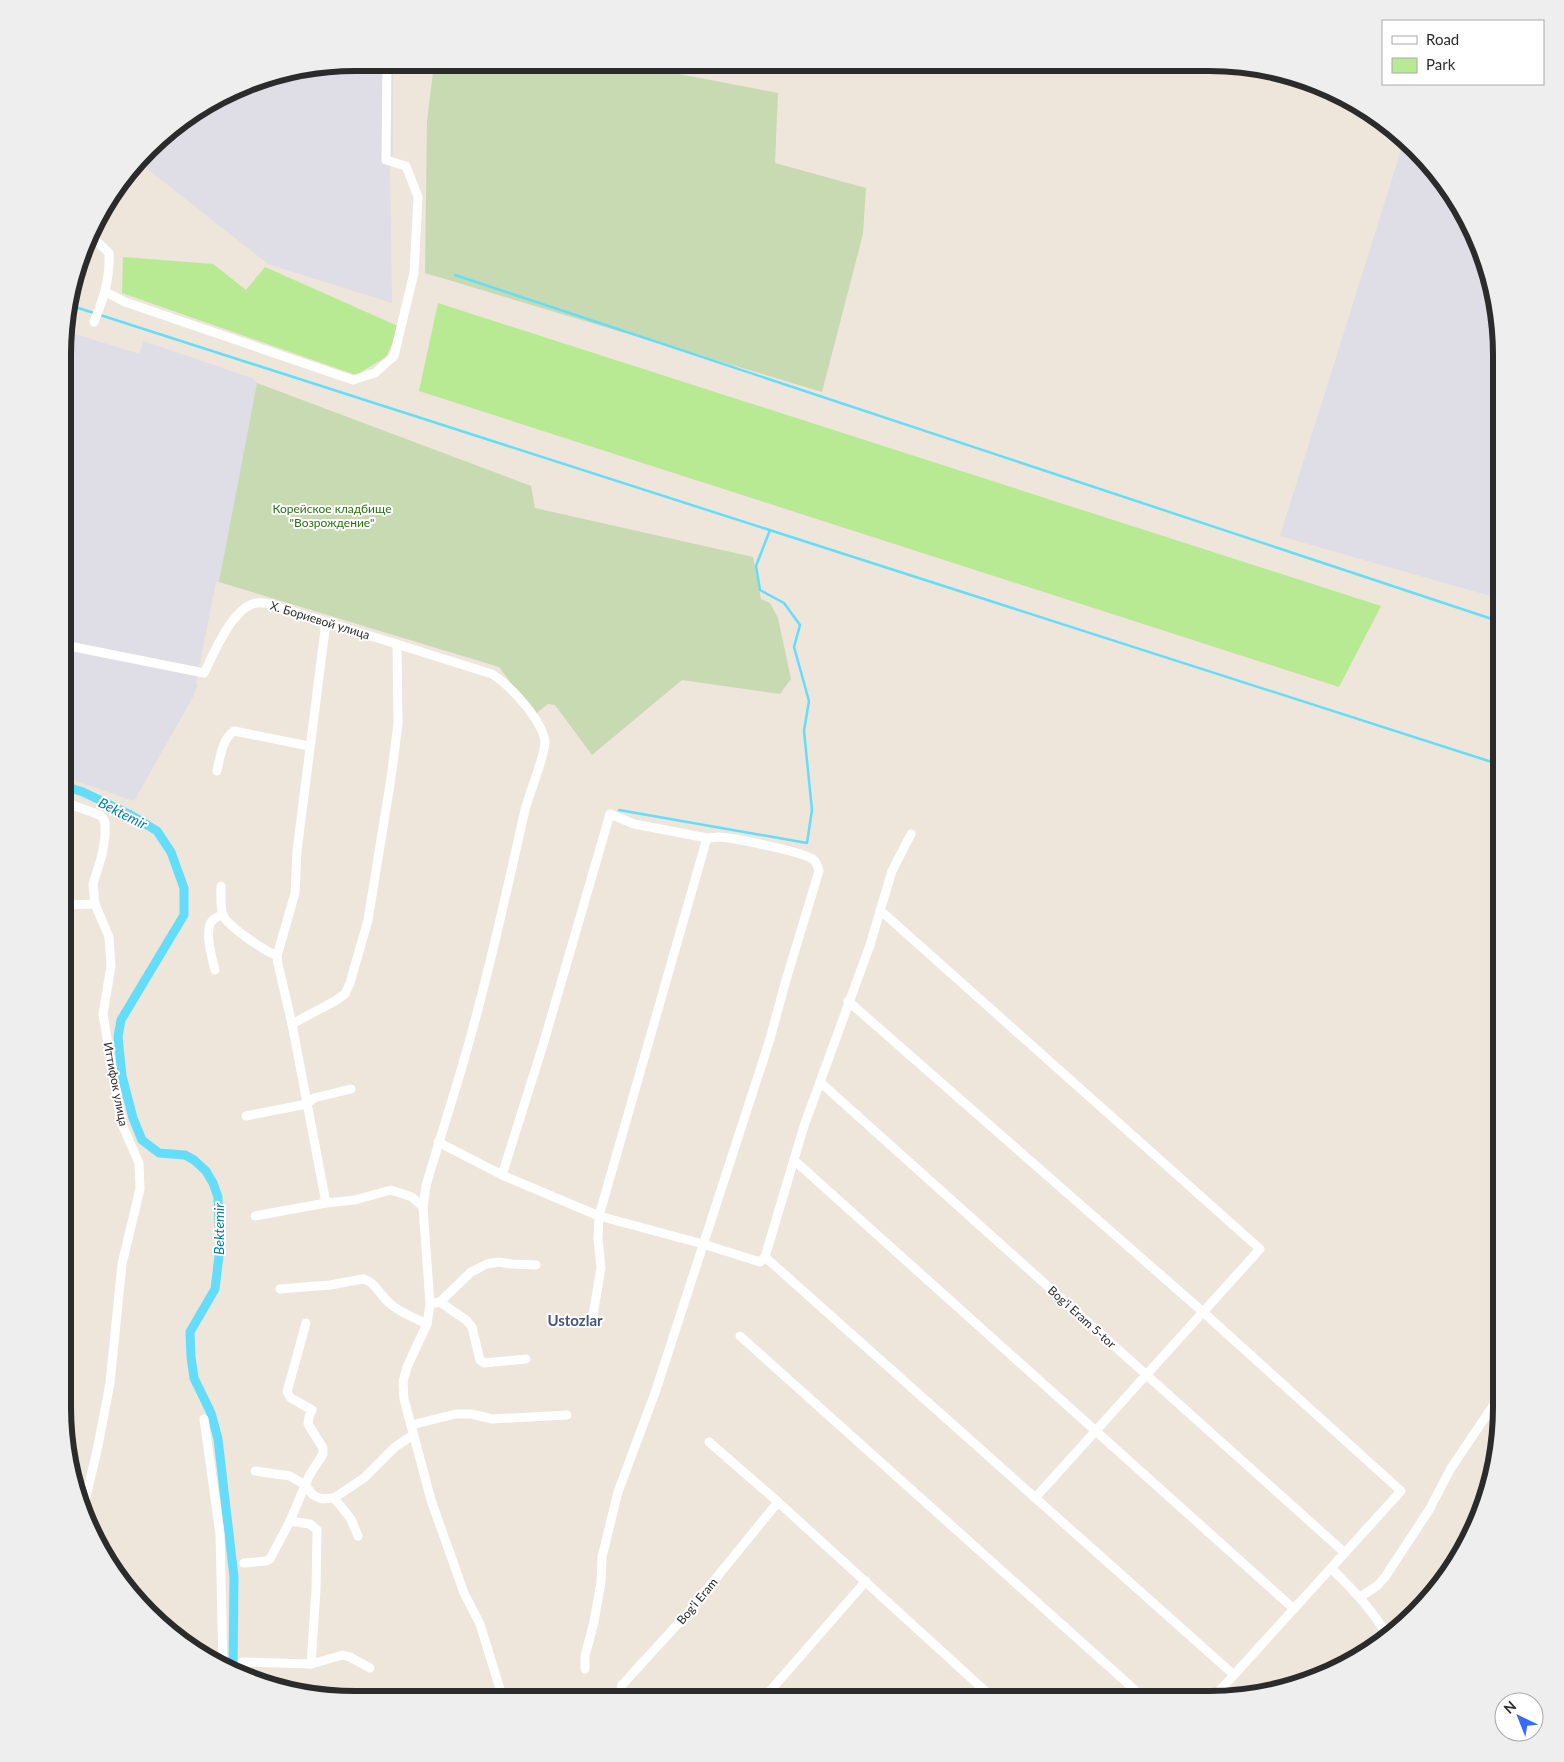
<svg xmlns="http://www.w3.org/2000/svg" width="1564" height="1762" font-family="Lato,sans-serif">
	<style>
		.industrial { fill: #dfdde6 }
		.green { fill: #b7ea92 }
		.cemetery { fill: #c8dab1 }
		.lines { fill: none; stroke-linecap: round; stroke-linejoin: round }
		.stream { stroke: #64ddfb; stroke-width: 2.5 }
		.canal { stroke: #64ddfb; stroke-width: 9 }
		.minor { stroke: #fff; stroke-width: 9 }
		.labels { text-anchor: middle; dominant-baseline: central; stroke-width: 4; stroke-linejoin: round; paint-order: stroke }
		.park-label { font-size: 12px; fill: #2d7013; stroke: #fff }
		.street-label { font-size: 12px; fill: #2b2b2b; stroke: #fff }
		.water-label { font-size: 14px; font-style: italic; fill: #007baa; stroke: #fff }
		.quarter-label { font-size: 15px; font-weight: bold; fill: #465580; stroke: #fff }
		.rim { fill: none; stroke: #2b2b2b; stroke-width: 6 }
	</style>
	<rect width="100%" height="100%" fill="#eee5db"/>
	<g class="industrial">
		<path d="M356 63H393V152L390 170 392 303 268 264 140 163 163 135 261 78Z"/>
		<path d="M1403 144 1452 193 1486 262 1501 337V599L1280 536Z"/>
		<path d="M65 331 140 354 143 341 252 378 257 383 219 582H216L196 683 198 684 193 697 134 801 64 777Z"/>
	</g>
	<g class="green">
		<path d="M123 257 213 264 246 290 265 267 400 327 386 357 356 375 122 293Z"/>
		<path d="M438 303 1381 606 1339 687 419 391Z"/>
	</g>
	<g class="cemetery">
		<path d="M434 63H621L778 93 775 163 866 188 863 234 822 392 425 273 427 122Z"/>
		<path d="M257 383 531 486 535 508 753 557 761 599 770 603 778 618 791 679 780 694 682 680 592 755 555 705 548 704 534 715 499 667 219 582Z"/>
	</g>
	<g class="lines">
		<g class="stream">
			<path d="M455 275 1501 622"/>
			<path d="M69 305 1501 765"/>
			<path d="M619 810 807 843 812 810 804 731 809 701 794 647 800 625 784 603 760 590 756 566 770 530"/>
		</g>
		<path class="canal" d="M64 786 83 792 131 815 157 831 171 852 184 888V915L121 1020 118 1037 122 1076 133 1118 142 1140 159 1153 185 1155 194 1160 206 1171 213 1183 218 1197 220 1248 215 1289 190 1332 191 1357 194 1378 211 1413 218 1439 234 1577 233 1671"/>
		<g class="minor">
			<path d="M92 237 109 253C110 280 104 297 94 322"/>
			<path d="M106 292 125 302 353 380 375 373 394 356 414 273 418 197 406 166 386 160 387 63"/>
			<path d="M326 622 297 851 295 893 277 956 278 964 292 1024 326 1203 355 1200 391 1190 412 1197 423 1207"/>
			<path d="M64 645 204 673C214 653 233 606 257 603 261 602 265 603 269 604L492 674C511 686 541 719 545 741 546 753 529 794 525 810 506 894 488 977 464 1060 452 1102 438 1144 426 1186L423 1207 430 1304 427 1324 407 1367 403 1382 404 1399 431 1500 464 1593 480 1624 503 1699"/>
			<path d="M217 771C220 758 222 739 234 731L309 746"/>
			<path d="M64 802 100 815 103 818 105 823V837L102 855 93 884 95 904 109 937 111 966 103 1014 121 1122 139 1163 140 1189 122 1264 110 1383 98 1446 83 1510"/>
			<path d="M221 886C221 893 220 909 223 915 228 927 264 950 277 956"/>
			<path d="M64 905 95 904"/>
			<path d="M880 910 1260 1249 1035 1498"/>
			<path d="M215 970C212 959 204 930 212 921 214 918 219 916 223 915"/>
			<path d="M848 1001 1203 1312 1401 1491 1212 1699"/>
			<path d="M292 1024 335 1001 345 994 350 983 368 920 391 778 398 724 397 644"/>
			<path d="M820 1082 1345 1553"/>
			<path d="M246 1116 307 1104 314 1098 351 1089"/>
			<path d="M438 1142 502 1175 599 1216 703 1244 760 1262 765 1257 804 1126 870 945 892 871 911 834"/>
			<path d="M795 1161 1294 1609"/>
			<path d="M502 1175 543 1045 610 814 634 824 707 838C711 838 715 837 719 837 734 838 805 852 814 860 817 863 818 867 819 871L786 980 770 1039 656 1390 618 1492 602 1557 601 1582 594 1622 585 1656V1669"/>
			<path d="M255 1216 326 1203"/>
			<path d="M765 1257 1234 1675"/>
			<path d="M280 1289 330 1285 363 1279C372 1281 375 1287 381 1294 393 1310 410 1316 427 1324"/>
			<path d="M440 1302 466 1320 472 1327 479 1356 480 1360 484 1363 526 1359"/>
			<path d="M435 1303 440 1302 471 1272 487 1264 499 1262 511 1264 536 1265"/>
			<path d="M593 1315 601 1268 598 1239 599 1216 707 838"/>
			<path d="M740 1336 1145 1699"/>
			<path d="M204 1419 220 1534 223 1666"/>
			<path d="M411 1425 456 1414H471L492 1419 567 1415"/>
			<path d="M709 1442 778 1502 994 1699"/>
			<path d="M255 1471 290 1476 305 1485 313 1495 322 1499 334 1498 351 1519 358 1536"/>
			<path d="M334 1498 364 1478 395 1447 413 1435"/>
			<path d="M290 1521 310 1524 317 1530 316 1590 311 1664"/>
			<path d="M244 1563 266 1561 270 1559 290 1521 309 1476 323 1454V1448L308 1424 309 1417 312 1410 291 1398 287 1392 306 1323"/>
			<path d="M1331 1568C1352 1589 1373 1610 1388 1637"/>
			<path d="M1360 1597 1377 1586 1385 1577 1429 1510 1451 1468 1501 1394"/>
			<path d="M242 1662 311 1664 343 1655 350 1657 370 1668"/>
			<path d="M431 1693V1699"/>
			<path d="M626 1699C621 1694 620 1691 622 1685L686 1615 778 1502"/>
			<path d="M763 1699 866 1581"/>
		</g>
	</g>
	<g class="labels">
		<g class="park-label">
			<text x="332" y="508">Корейское кладбище<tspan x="332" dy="14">"Возрождение"</tspan></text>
		</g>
		<g class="street-label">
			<text transform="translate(320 620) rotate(17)">Х. Бориевой улица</text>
			<text transform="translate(116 1084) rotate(79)">Иттифок улица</text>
			<text transform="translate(1082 1317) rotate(42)">Bog'i Eram 5-tor</text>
			<text transform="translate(697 1601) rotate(-50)">Bog'i Eram</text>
		</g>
		<g class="water-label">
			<text transform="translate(123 813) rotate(27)">Bektemir</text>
			<text transform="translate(218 1229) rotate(-90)">Bektemir</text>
		</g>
		<g class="quarter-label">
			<text x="575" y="1320">Ustozlar</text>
		</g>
	</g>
	<path d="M0 0H1564V1762H0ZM355 71H1209A284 284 0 0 1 1493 355V1407A284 284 0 0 1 1209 1691H355A284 284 0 0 1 71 1407V355A284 284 0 0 1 355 71Z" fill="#eee" fill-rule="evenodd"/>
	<path class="rim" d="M355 71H1209A284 284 0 0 1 1493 355V1407A284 284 0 0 1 1209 1691H355A284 284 0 0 1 71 1407V355A284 284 0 0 1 355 71Z"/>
	<rect x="1382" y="20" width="162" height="65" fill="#ffffff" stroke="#aaaaaa"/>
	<rect x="1392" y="36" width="25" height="8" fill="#ffffff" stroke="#aaaaaa"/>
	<text x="1426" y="45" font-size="15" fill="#2b2b2b">Road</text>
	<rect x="1392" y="58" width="25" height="15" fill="#b7ea92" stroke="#aaaaaa"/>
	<text x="1426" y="70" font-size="15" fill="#2b2b2b">Park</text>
	<g transform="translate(1519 1717) rotate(317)"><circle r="24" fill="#ffffff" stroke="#aaaaaa"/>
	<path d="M0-4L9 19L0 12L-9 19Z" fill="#386bff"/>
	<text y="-8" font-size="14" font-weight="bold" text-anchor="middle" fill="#2b2b2b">N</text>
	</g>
</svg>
